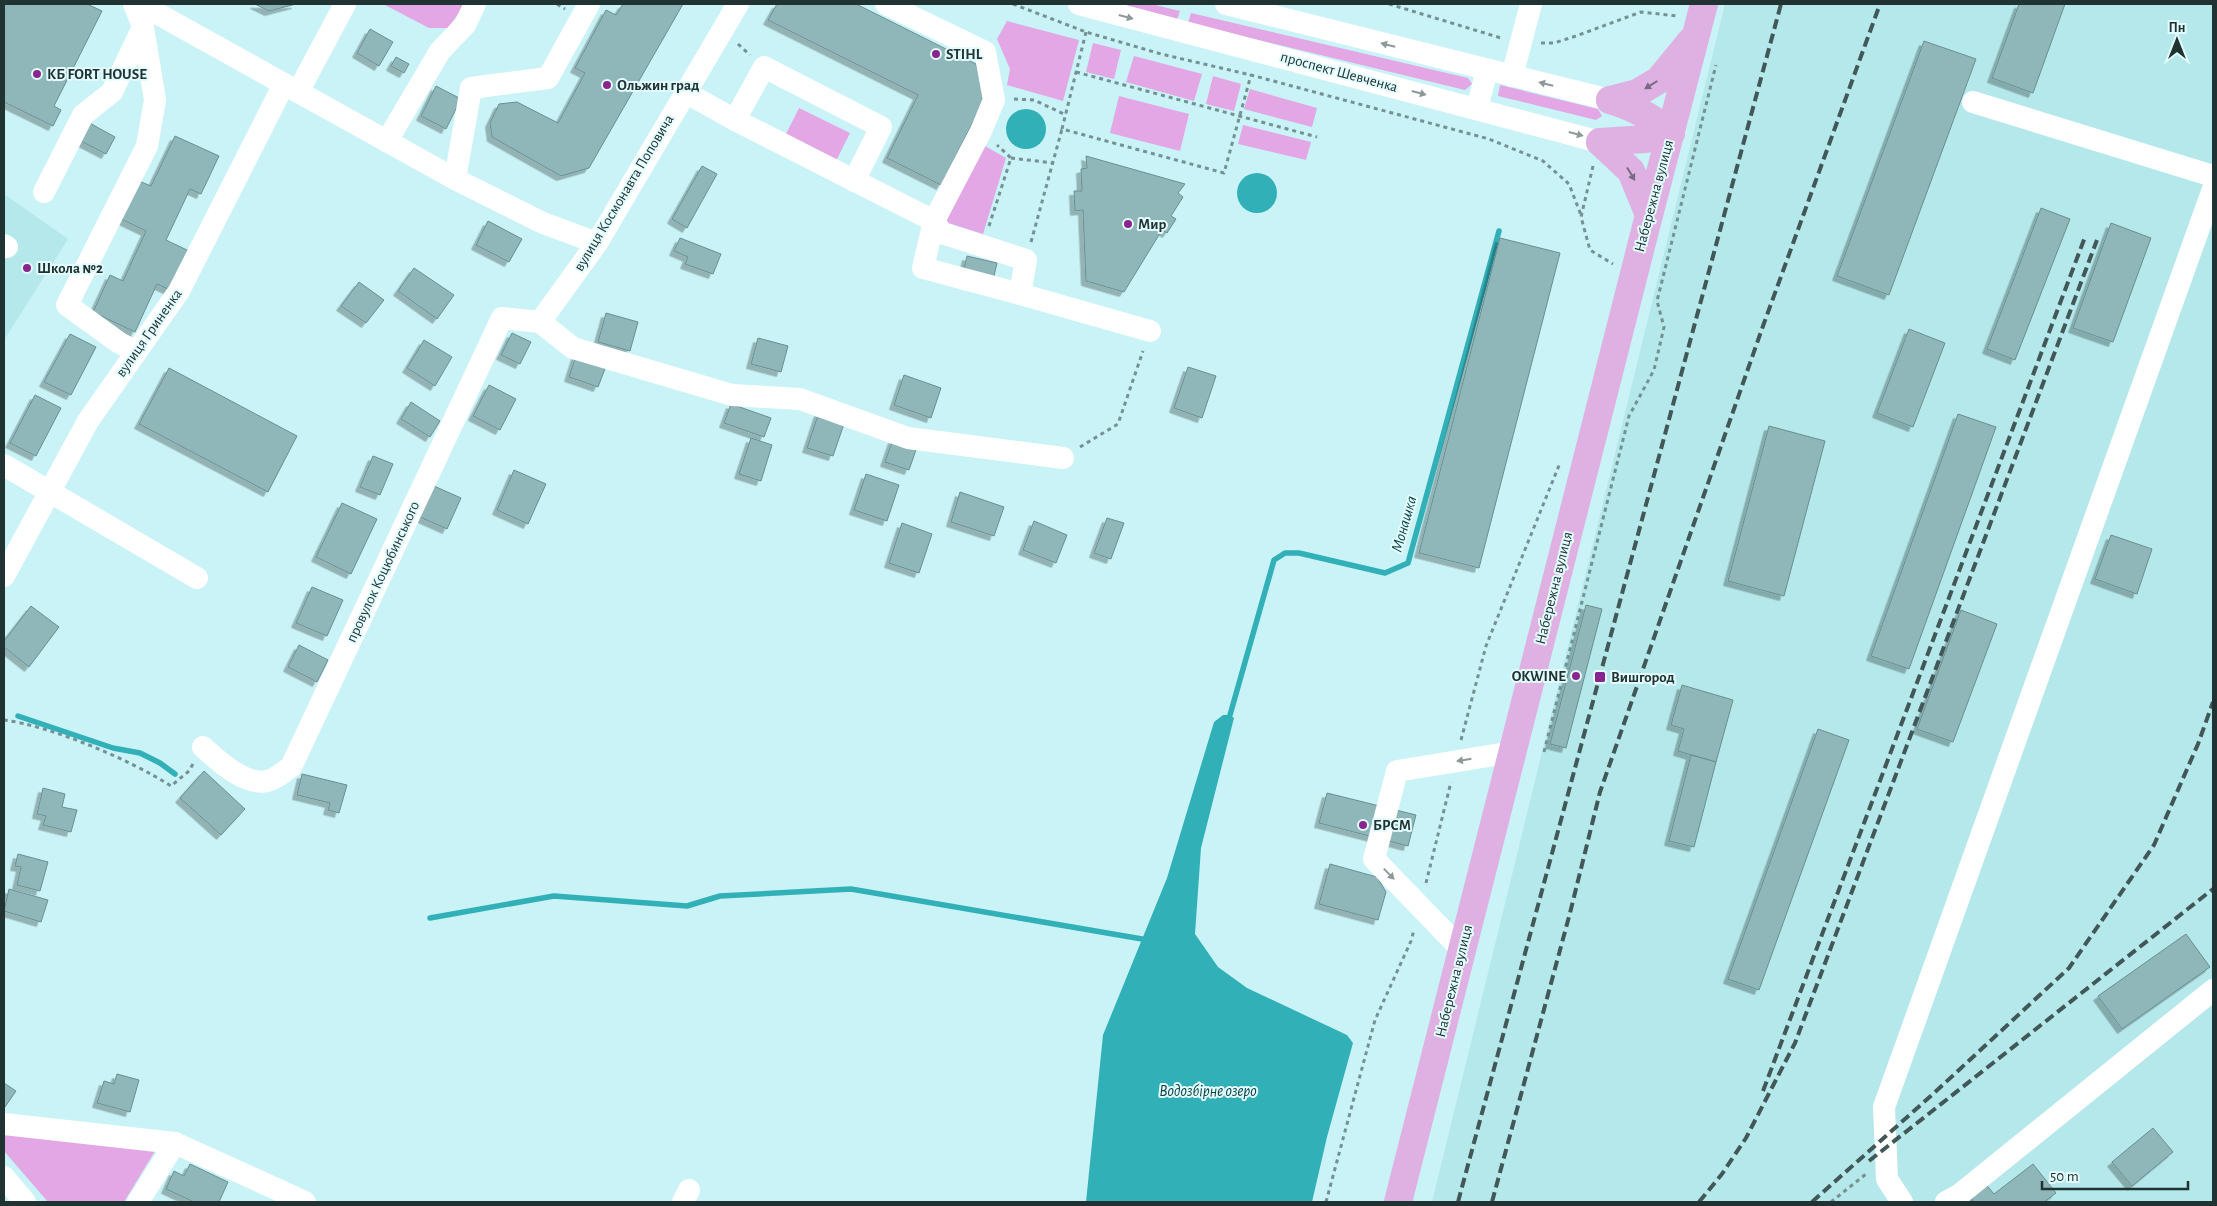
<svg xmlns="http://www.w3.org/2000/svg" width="2217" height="1206" font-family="'Alegreya Sans',sans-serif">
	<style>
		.built { fill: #b5e8eb }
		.green { fill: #e2a7e4 }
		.water { fill: #32b0b8 }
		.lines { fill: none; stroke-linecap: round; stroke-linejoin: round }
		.stream { stroke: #32b0b8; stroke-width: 5.5 }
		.building { fill: #8fb7ba; stroke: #688f92; filter: url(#shadow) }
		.path { stroke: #749193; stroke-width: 3; stroke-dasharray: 4 4; stroke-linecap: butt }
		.minor { stroke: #fff; stroke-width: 22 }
		.major { stroke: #dfb1e2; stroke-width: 28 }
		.rail { stroke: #415758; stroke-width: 4; stroke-dasharray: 10 5; stroke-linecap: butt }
		.oneway { fill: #909899 }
		.oneway2 { fill: #766b82 }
		.poi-dot { fill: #88258e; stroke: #e3fcfe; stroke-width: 2 }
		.labels { text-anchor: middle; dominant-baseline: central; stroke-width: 4; stroke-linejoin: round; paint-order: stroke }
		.poi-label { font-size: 15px; font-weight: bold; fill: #213233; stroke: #e3fcfe; text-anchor: start }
		.street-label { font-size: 15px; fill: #213233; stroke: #e3fcfe }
		.water-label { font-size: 16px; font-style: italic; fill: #0a4246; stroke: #e3fcfe }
	</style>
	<defs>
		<filter id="shadow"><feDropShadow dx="-4.5" dy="4.5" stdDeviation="0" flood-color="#0004"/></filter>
	</defs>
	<rect width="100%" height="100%" fill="#c9f3f6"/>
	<g class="built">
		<path d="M1725 4H2213V1202H1432Z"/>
		<path d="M4 194 68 239 4 340Z"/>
	</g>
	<g class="green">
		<path d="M383 4H465L448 28H429Z"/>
		<path d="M1113 4H1151L1180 11 1177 20Z"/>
		<path d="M1191 13 1468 78 1472 84 1465 90 1188 23Z"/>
		<path d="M1007 21 1079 40 1063 101 1007 85 1010 69 997 39Z"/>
		<path d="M1093 43 1121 50 1114 79 1086 72Z"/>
		<path d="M1134 56 1202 74 1194 101 1126 82Z"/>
		<path d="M1213 76 1241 84 1234 111 1206 104Z"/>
		<path d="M1500 85 1598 109 1602 116 1596 120 1498 96Z"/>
		<path d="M1250 89 1317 108 1312 127 1244 109Z"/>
		<path d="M1119 96 1189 114 1180 151 1110 133Z"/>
		<path d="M799 108 850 133 836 161 785 136Z"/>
		<path d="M1243 125 1311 142 1306 160 1238 144Z"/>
		<path d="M973 139 1006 158 983 234 936 219Z"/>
		<path d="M4 1133 155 1151 124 1202H48L4 1151Z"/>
	</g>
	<g class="water">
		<circle cx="1026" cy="129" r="20"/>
		<circle cx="1257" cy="193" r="20"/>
		<path d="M1223 715H1230L1234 718 1201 848 1195 934 1218 967 1247 988 1347 1035 1353 1043 1327 1137 1312 1202H1086L1103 1035 1167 878 1214 722Z"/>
	</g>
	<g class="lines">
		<g class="stream">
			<path d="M1230 715 1274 560 1285 553H1299L1385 573 1408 563 1499 231"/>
			<path d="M18 716 113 748 140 753 160 763 175 774"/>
			<path d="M430 918 554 896 687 906 720 896 851 889 1142 939"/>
		</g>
	</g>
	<g class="building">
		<path d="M4 4H87L102 11 54 106 61 110 53 126 4 102Z"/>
		<path d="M255 4H296L269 11Z"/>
		<path d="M623 4H683L589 168 561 176 492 137 490 123 499 104 517 102 558 123 585 73 575 68 606 10 616 15Z"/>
		<path d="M777 4H856L976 64 985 98 941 185 887 158 918 95 768 20Z"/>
		<path d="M2019 4H2065L2033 93 1992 78Z"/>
		<path d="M370 29 393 42 379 66 357 53Z"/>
		<path d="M1924 41 1976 59 1889 295 1837 276Z"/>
		<path d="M396 57 409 64 404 73 391 66Z"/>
		<path d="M436 86 461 99 446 129 421 116Z"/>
		<path d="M86 121 115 137 106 154 77 139Z"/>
		<path d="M175 136 219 156 201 194 190 189 166 240 189 251 170 290 157 284 135 332 93 312 110 275 123 281 146 231 121 219 139 181 151 186Z"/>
		<path d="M1086 156 1185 184 1178 193 1183 197 1171 216 1176 219 1167 233 1162 230 1124 292 1086 281 1083 210 1075 211 1074 191H1082L1081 169 1087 168Z"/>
		<path d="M702 166 717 174 687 228 672 219Z"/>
		<path d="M2041 208 2070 219 2015 360 1987 349Z"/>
		<path d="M488 221 522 239 509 262 476 245Z"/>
		<path d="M2111 223 2151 238 2113 342 2073 328Z"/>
		<path d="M680 238 721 254 713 274 685 264 688 257 674 251Z"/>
		<path d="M1500 238 1560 253 1479 568 1419 553Z"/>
		<path d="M967 256 997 263 993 280 963 273Z"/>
		<path d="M414 268 454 295 437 319 398 291Z"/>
		<path d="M359 282 384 300 366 323 341 306Z"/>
		<path d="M606 313 638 322 630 351 598 342Z"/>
		<path d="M1909 329 1945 343 1913 427 1877 413Z"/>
		<path d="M512 333 531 342 520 364 501 355Z"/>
		<path d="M70 334 96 347 71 395 44 382Z"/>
		<path d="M758 338 788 346 781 372 751 364Z"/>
		<path d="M424 340 452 357 435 386 407 368Z"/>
		<path d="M576 355 606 366 598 387 569 377Z"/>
		<path d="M1188 367 1216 376 1202 418 1174 408Z"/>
		<path d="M169 368 297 436 268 492 139 424Z"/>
		<path d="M904 375 941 388 931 418 894 405Z"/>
		<path d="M489 385 516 399 500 430 473 416Z"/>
		<path d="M35 395 61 408 36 456 10 443Z"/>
		<path d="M411 402 440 421 430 437 401 419Z"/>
		<path d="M731 404 771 418 764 437 724 423Z"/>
		<path d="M819 412 845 421 833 456 807 448Z"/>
		<path d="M1958 414 1996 427 1909 669 1871 656Z"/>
		<path d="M1769 426 1825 441 1784 596 1728 581Z"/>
		<path d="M751 438 772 445 761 481 739 474Z"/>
		<path d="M893 439 917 447 909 470 885 462Z"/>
		<path d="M373 456 393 464 380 495 360 487Z"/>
		<path d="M514 470 546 484 528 524 497 510Z"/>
		<path d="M866 474 899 485 887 521 854 510Z"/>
		<path d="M434 486 461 498 447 529 420 517Z"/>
		<path d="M960 492 1004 507 994 536 951 522Z"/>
		<path d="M342 503 377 519 351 574 316 557Z"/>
		<path d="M1107 518 1124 523 1111 559 1094 553Z"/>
		<path d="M1034 521 1067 535 1056 563 1023 550Z"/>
		<path d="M902 523 932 534 919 573 889 563Z"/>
		<path d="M2111 535 2152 549 2137 594 2095 579Z"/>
		<path d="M312 587 343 600 327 636 296 623Z"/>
		<path d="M1586 605 1602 609 1566 748 1550 744Z"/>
		<path d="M31 606 59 627 29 667 4 647V641Z"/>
		<path d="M1961 610 1997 624 1953 742 1917 729Z"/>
		<path d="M299 645 328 660 317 682 288 667Z"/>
		<path d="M1682 685 1733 700 1716 762 1678 751 1684 729 1671 725Z"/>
		<path d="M1818 729 1849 740 1759 990 1728 979Z"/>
		<path d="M1691 755 1716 762 1694 847 1669 841Z"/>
		<path d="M204 771 245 809 221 835 180 798Z"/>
		<path d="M302 774 347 785 339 813 328 810 330 803 297 795Z"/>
		<path d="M43 788 65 794 62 807 77 810 71 832 43 825 46 816 37 814Z"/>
		<path d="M1327 793 1416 815 1408 846 1319 823Z"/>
		<path d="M18 854 48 862 40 891 17 885 21 867 15 866Z"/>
		<path d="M1330 864 1377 877 1386 892 1378 920 1319 904Z"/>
		<path d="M9 889 48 900 41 922 4 911Z"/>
		<path d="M2186 934 2210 967 2122 1029 2098 996Z"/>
		<path d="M117 1074 139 1080 130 1112 97 1103 104 1081 114 1084Z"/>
		<path d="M4 1083 16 1091 5 1107 4 1105Z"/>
		<path d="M2153 1128 2173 1152 2132 1186 2112 1162Z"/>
		<path d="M190 1164 228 1182 219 1202H194L166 1189 174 1171 184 1176Z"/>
		<path d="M2033 1164 2056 1193 2044 1202H1974L1967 1193 1983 1181 1994 1194Z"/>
	</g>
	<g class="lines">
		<g class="path">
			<path d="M557 4 565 9"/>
			<path d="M1013 4 1086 32 1161 54 1251 75 1489 139 1543 161 1569 184 1581 215"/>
			<path d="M1389 4 1501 38"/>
			<path d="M1086 32 1062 129 1224 173 1251 75"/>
			<path d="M1541 43H1554L1576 36 1641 12 1677 16"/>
			<path d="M738 44 750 55"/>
			<path d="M1076 72 1317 137"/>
			<path d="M1014 99 1034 100 1066 115"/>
			<path d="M1011 158 1053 163"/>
			<path d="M1593 166 1581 217 1590 250 1613 264"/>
			<path d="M989 226 1011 158 997 145"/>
			<path d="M1031 242 1062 129"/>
			<path d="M1080 447 1118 424 1143 351"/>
			<path d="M4 720C51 726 131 760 171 786L189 771 193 764"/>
			<path d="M1461 740 1486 646 1560 463"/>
			<path d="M1544 752 1629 416 1654 370 1664 327 1657 301 1716 65"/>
			<path d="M1426 883 1451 782"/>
			<path d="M1326 1202 1375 1020 1411 941 1414 930"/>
			<path d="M1831 1202 1866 1174"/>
		</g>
		<g class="minor">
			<path d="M134 4 143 27 155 100 147 146 67 305 118 342 136 352"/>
			<path d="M140 4 455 179 543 223 597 243"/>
			<path d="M738 4 597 243 540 322 573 348 732 395 800 399 908 438 1063 458"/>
			<path d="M1079 4 1600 142"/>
			<path d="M1226 4 1610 100"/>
			<path d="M1512 76 1531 4"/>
			<path d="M298 92 345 4"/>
			<path d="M685 92 735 120 934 221 981 131 994 100 985 52 886 4"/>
			<path d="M1973 102 2213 176"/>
			<path d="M1477 108 1487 70"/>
			<path d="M735 120 764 67 881 127 854 181"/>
			<path d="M387 141 440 51 465 25 475 4"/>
			<path d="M455 179 471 88 548 78 589 4"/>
			<path d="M44 192 83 115 112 92 143 27"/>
			<path d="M934 221 942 233 1026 260 1020 294 1150 331"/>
			<path d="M934 221 923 268 1020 294"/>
			<path d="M4 245 7 247"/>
			<path d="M4 465 197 578"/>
			<path d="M4 576 88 421 179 291 284 84"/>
			<path d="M203 747C217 760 245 786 267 781 275 780 284 771 291 767L502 318 540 322"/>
			<path d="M1462 950 1374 859 1397 771 1513 752"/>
			<path d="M4 1124 175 1143"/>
			<path d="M4 1177 25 1202"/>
			<path d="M138 1202 175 1143 305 1202"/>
			<path d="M683 1202 689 1190"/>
			<path d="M1902 1202 1887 1179 1884 1107 2213 189"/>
			<path d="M1946 1202 1959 1195 2213 990"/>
		</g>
		<g class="major">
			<path d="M1610 100 1637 93 1659 80 1691 41"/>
			<path d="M1610 100C1635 108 1650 116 1671 133"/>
			<path d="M1600 142 1631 171 1649 215"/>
			<path d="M1600 142 1646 139 1671 133"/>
			<path d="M1398 1202 1649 215 1704 4"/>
		</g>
		<g class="rail">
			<path d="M1763 1091 2085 237"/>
			<path d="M1869 1161 2213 889"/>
			<path d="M1458 1202 1781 4"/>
			<path d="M1492 1202 1570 913 1600 792 1763 326 1880 4"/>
			<path d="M1699 1202 1722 1174 1746 1138 1795 1043 2097 240"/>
			<path d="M1812 1202 1933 1094 2069 968 2154 845 2198 744 2213 702"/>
		</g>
	</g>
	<defs><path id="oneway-solid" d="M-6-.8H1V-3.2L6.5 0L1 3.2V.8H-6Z" transform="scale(1.25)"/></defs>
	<g class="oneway">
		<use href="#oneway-solid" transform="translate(1126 17) rotate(15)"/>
		<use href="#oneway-solid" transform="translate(1388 45) rotate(-166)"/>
		<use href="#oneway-solid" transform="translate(1546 84) rotate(-166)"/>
		<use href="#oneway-solid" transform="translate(1419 93) rotate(15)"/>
		<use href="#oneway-solid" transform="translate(1576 134) rotate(15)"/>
		<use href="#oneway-solid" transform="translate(1464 760) rotate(171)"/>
		<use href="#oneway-solid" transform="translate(1389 874) rotate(46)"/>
	</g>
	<g class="oneway2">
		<use href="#oneway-solid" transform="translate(1651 85) rotate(148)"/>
		<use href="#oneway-solid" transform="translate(1631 174) rotate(59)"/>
	</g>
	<g class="poi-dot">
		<circle cx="936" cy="54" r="5"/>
		<circle cx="37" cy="74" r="5"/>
		<circle cx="607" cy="85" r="5"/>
		<circle cx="1128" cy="224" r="5"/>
		<circle cx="27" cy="268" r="5"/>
		<circle cx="1576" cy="676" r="5"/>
		<rect x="1594" y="671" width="12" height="12" rx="2.5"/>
		<circle cx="1363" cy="825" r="5"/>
	</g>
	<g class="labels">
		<g class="poi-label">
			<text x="946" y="54">STIHL</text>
			<text x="47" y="74">КБ FORT HOUSE</text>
			<text x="617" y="85">Ольжин град</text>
			<text x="1138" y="224">Мир</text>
			<text x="37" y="268">Школа №2</text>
			<text x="1566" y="676" text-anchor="end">OKWINE</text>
			<text x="1611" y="677">Вишгород</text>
			<text x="1373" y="825">БРСМ</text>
		</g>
		<g class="street-label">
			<text transform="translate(1339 72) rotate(15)">проспект Шевченка</text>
			<text transform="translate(624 193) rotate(-59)">вулиця Космонавта Поповича</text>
			<text transform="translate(1654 196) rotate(-75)">Набережна вулиця</text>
			<text transform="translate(149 333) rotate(-55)">вулиця Гриненка</text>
			<text transform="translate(383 572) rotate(-65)">провулок Коцюбинського</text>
			<text transform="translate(1554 588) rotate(-76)">Набережна вулиця</text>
			<text transform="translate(1454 981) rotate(-76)">Набережна вулиця</text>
		</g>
		<g class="water-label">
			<text transform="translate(1404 524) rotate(-74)">Монашка</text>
			<text x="1208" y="1091">Водозбірне озеро</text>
		</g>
	</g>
	<rect width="2217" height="1206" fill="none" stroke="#213233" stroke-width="10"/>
	<g transform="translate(2177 40)" stroke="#e3fcfe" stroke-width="4" paint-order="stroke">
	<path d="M0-4L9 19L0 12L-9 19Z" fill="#213233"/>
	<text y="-8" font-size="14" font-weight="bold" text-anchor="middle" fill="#213233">Пн</text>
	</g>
	<path d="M2042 1181v8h146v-8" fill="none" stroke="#213233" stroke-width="2.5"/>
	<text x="2050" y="1181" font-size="15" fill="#213233" stroke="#e3fcfe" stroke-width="4" paint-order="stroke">50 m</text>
</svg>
